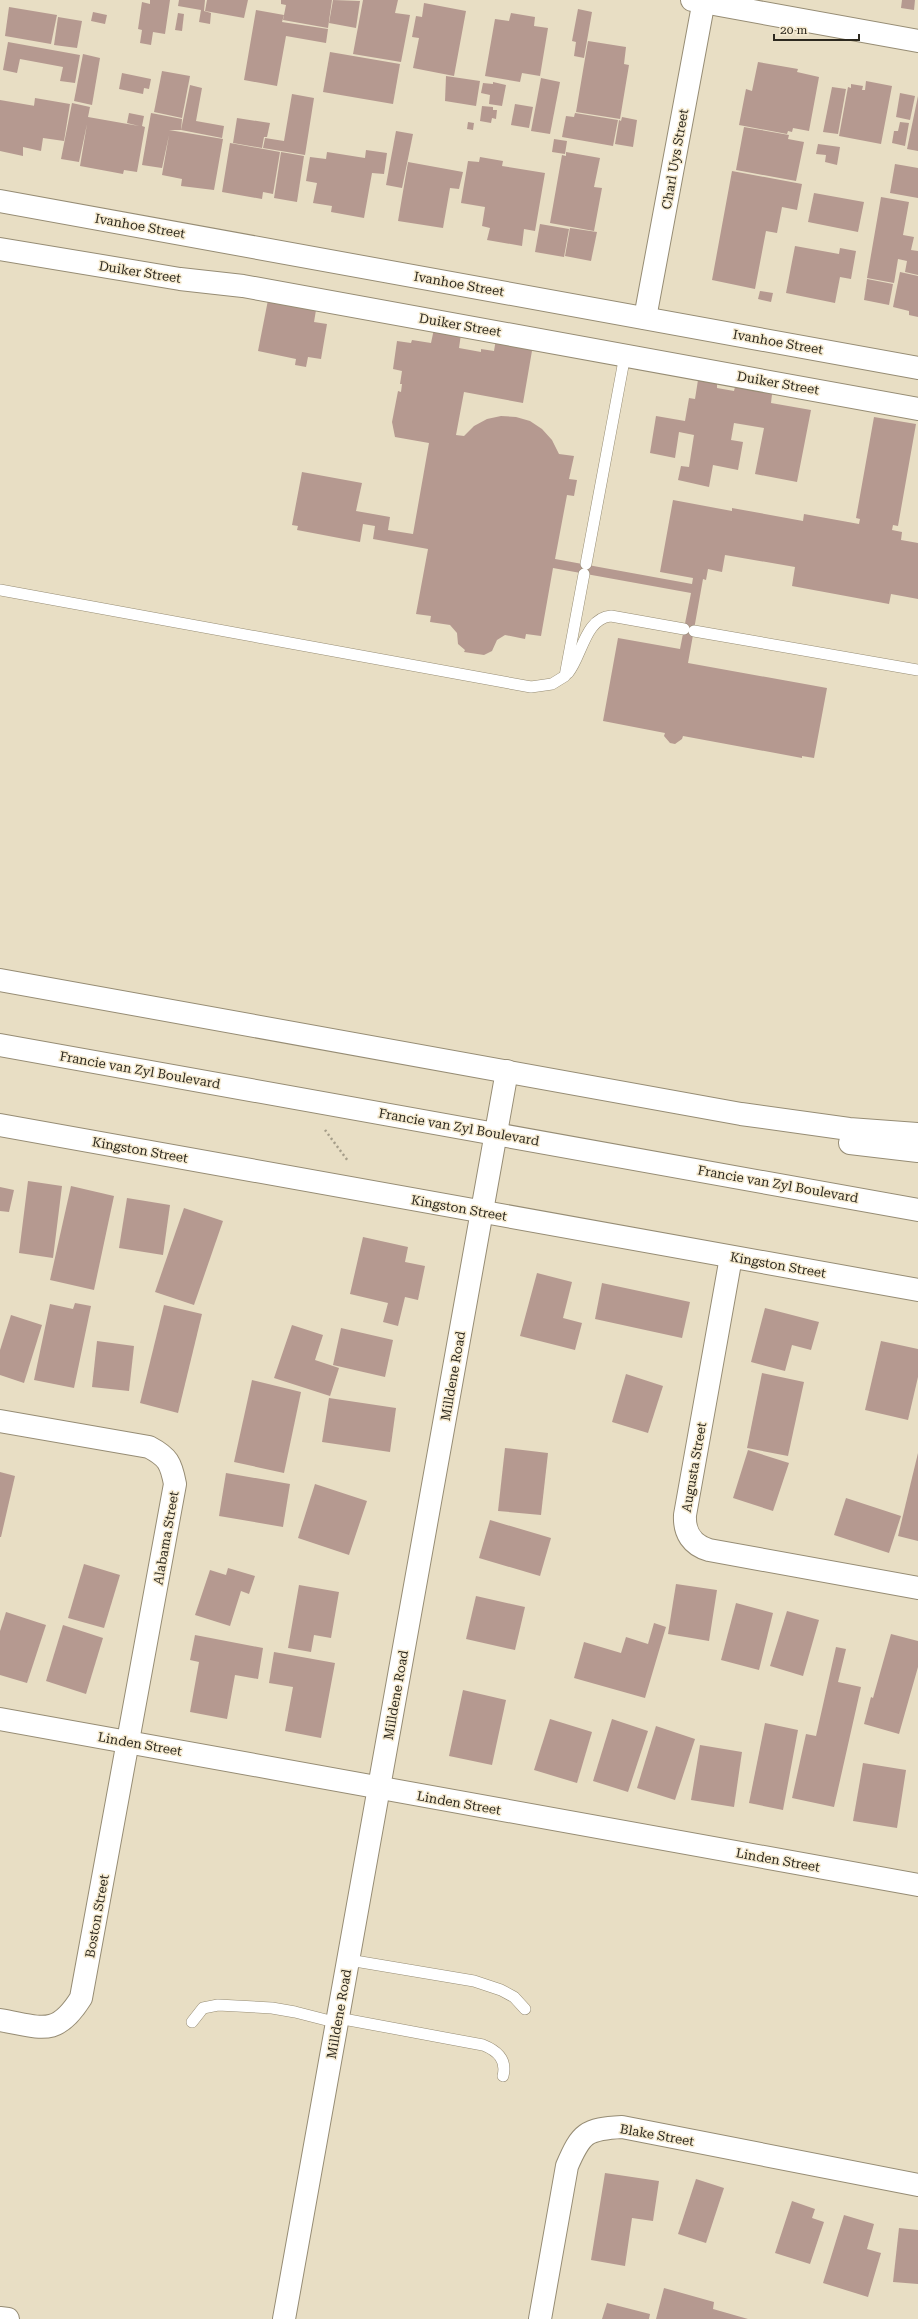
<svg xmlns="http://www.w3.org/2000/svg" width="918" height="2319" font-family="'Roboto Serif',serif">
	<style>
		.building { fill: #b59990 }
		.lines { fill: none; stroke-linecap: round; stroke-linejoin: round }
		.lane-casing { stroke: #968c74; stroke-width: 12 }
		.street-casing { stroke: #968c74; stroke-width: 24 }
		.secondary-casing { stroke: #968c74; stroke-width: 24 }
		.path { stroke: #a59d89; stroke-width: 2.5; stroke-dasharray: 2 3; stroke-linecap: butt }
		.lane { stroke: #fff; stroke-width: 11 }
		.street { stroke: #fff; stroke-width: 22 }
		.secondary { stroke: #fff; stroke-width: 22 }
		.labels { text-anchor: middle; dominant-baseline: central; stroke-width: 3; stroke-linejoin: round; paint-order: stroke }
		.street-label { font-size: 13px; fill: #2d291f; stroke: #f6ebd1 }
	</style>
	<rect width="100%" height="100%" fill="#e8dec4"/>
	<g class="building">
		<path d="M150 0H170L165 34 153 32 151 45 140 43 142 30 138 29 142 2 150 4Z"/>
		<path d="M179 0H205L204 11 211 13 210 24 199 22 201 10 178 6Z"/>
		<path d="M207 0H248L244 18 205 11Z"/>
		<path d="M281 0H332L328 28 283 20 286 5 281 4Z"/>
		<path d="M333 0 360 1 356 28 329 23Z"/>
		<path d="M363 0H398L395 13 410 15 401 62 353 54Z"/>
		<path d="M902 0H915L914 10 901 8Z"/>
		<path d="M424 3 466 11 454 76 413 68 419 38 412 37 416 16 422 17Z"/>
		<path d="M9 7 57 15 51 44 5 36Z"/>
		<path d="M578 9 592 12 584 58 574 56 576 42 572 41Z"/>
		<path d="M256 10 284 15 282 22 328 29 326 43 286 36 277 86 244 80Z"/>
		<path d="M93 12 107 15 105 24 91 21Z"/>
		<path d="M178 13 184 14 182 31 175 30Z"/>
		<path d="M511 13 535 17 534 26 548 28 540 76 522 73 520 82 485 76 495 19 509 21Z"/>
		<path d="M58 17 82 21 77 48 54 45Z"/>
		<path d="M588 41 626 47 624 64 629 65 620 119 576 112Z"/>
		<path d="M8 42 80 55 75 83 60 81 63 67 20 59 17 73 3 70Z"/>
		<path d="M330 52 400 64 393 104 323 92Z"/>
		<path d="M83 54 100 58 92 105 74 101Z"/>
		<path d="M758 62 798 69 797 72 819 77 809 131 793 128 792 132 788 131 787 134 739 125 746 89 752 91Z"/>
		<path d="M162 71 190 76 182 118 154 112Z"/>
		<path d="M122 73 151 79 149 89 144 88 143 94 119 89Z"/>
		<path d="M446 76 480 81 476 106 445 101Z"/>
		<path d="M541 78 560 82 550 134 531 131Z"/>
		<path d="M866 81 892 86 881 144 839 136 848 87 851 88V84L863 86 862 90H865Z"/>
		<path d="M493 82 506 85 502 106 489 104 490 95 481 93 483 83 493 84Z"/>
		<path d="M190 85 202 88 196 121 224 126 222 138 181 130Z"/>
		<path d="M832 87 846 89 838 134 823 132Z"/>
		<path d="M900 93 915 96 910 120 896 117Z"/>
		<path d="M292 94 314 98 305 155 263 148 265 138 284 141Z"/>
		<path d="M918 96V151L907 149Z"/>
		<path d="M35 98 70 104 64 141 43 138 41 151 23 147V156L0 151V100L41 107 34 106Z"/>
		<path d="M72 103 90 107 88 117 139 126 127 123 129 113 144 116 142 126 145 127 137 172 124 170 123 174 80 166 87 124 79 162 61 159Z"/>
		<path d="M515 104 533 107 529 128 511 125Z"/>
		<path d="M482 106 493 107V110H497L496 119 492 118 491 123 480 121Z"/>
		<path d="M151 113 182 119 181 130H169L223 139 214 190 181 186 182 179 162 175 169 135 162 168 142 165Z"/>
		<path d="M575 113 618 120 613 146 562 137 566 116 574 117Z"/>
		<path d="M622 117 637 120 633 147 615 144 619 120 621 121Z"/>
		<path d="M237 118 270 123 267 137H264L262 148 233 143Z"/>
		<path d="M468 122 474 123 473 130 467 129Z"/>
		<path d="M900 122 909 123 905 146 892 143 894 131H898Z"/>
		<path d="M744 127 789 135 788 139 804 142 796 181 736 170Z"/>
		<path d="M396 131 413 134 402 188 386 185Z"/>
		<path d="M554 139 567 141 565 154 552 152Z"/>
		<path d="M230 143 280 152 273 194 263 192 262 199 222 192Z"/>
		<path d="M818 144 840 147 837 165 825 162 826 155 816 154Z"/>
		<path d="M366 150 387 153 384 174 372 173 364 218 331 212 332 206 313 203 317 183 306 181 310 157 326 159 327 152 365 158Z"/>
		<path d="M281 152 304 156 297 202 274 198Z"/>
		<path d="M566 152 600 158 594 187 602 188 594 231 550 223 562 155 566 156Z"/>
		<path d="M480 157 503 161 502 166 545 173 535 231 524 229 522 246 487 240 490 228 482 226 485 207 461 203 468 161 479 162Z"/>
		<path d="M408 162 463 172 459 189 450 188 443 228 398 221Z"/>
		<path d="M895 164 918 168V198L890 193Z"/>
		<path d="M732 171 802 184 797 210 782 207 777 233 766 231 755 289 712 280Z"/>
		<path d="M814 193 864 202 858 232 808 222Z"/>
		<path d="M881 197 909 202 903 235 914 237 911 250 918 251V275L905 272 907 261 898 259 894 283 867 278Z"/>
		<path d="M540 224 569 229 564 257 535 252Z"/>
		<path d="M570 228 597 232 591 261 565 256Z"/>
		<path d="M795 246 839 254 840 248 856 251 851 279 840 277 835 303 786 293Z"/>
		<path d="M900 272 918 276V317L909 315V311L893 307Z"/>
		<path d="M867 279 893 284 889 305 864 300Z"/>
		<path d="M760 291 773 293 771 302 758 299Z"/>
		<path d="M268 300 316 310 314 322 327 324 321 359 308 357 306 367 295 365 296 359 258 351Z"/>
		<path d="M434 329 461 334 459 348 481 352V349L494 351 496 339 533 345 523 403 464 392 456 435 464 436 474 426 487 419 501 416 516 417 530 421 542 429 552 440 559 454 574 456 569 479 577 480 574 496 567 495 555 559 692 584 693 578 660 572 673 500 732 511V508L803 521 804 514 859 524 860 519 856 518 874 417 916 424 898 526 893 525 892 530 902 532 901 540 918 543V599L891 594 889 604 792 586 795 567 725 555 722 572 708 569 706 580 703 579 688 663 827 688 814 758 802 756V758L683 736 682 739 675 744 670 743 664 736 665 733 603 721 618 638 680 649 691 593 553 568 541 636 526 634 525 639 505 635 497 640 492 651 484 655 464 652 465 650 458 644 457 633 450 625 430 622 431 616 416 614 428 549 373 539 375 526 363 524 360 542 297 530 298 526 292 525 302 472 362 483 356 511 390 517 388 530 413 534 429 443 395 437 392 422 398 391 401 392 402 384H400L402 371 393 369 397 341 411 343 412 340 431 343Z"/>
		<path d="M698 380 717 384V388L734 391 735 387 772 394 771 403 811 410 797 482 755 474 764 428 734 423 731 440 743 442 738 470 713 465 709 487 678 480 681 466 689 467 694 435 679 432 675 458 650 453 656 416 685 421 689 398 695 399Z"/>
		<path d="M28 1181 62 1186 53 1258 19 1253Z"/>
		<path d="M71 1186 114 1196 94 1290 50 1280Z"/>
		<path d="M0 1187 14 1190 9 1212 0 1211Z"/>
		<path d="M127 1198 170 1205 163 1255 119 1248Z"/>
		<path d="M184 1208 223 1221 194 1305 155 1292Z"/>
		<path d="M363 1237 408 1247 405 1262 425 1266 418 1300 405 1297 398 1326 383 1322 388 1303 350 1294Z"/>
		<path d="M537 1273 572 1282 563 1318 582 1323 575 1350 520 1336Z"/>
		<path d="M602 1283 690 1302 682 1338 595 1319Z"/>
		<path d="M75 1303 91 1306 74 1388 34 1380 50 1304 73 1309Z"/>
		<path d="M164 1305 202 1314 178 1413 140 1403Z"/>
		<path d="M765 1308 819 1322 811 1350 792 1345 785 1371 751 1362Z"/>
		<path d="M11 1315 42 1325 24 1383 0 1375V1350Z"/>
		<path d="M292 1325 323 1335 315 1360 339 1368 330 1396 274 1378Z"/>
		<path d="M341 1328 393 1340 385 1377 333 1365Z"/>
		<path d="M97 1341 134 1346 129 1391 92 1387Z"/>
		<path d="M881 1341 918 1349V1377L908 1420 865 1410Z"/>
		<path d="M762 1373 804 1382 788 1456 747 1448Z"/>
		<path d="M626 1374 663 1386 648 1433 612 1422Z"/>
		<path d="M252 1380 301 1392 284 1473 234 1462Z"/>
		<path d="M329 1398 396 1408 390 1452 322 1442Z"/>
		<path d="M505 1448 548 1453 541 1515 498 1511Z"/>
		<path d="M748 1450 789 1463 773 1511 733 1498Z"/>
		<path d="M918 1453V1541L898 1536Z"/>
		<path d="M0 1472 15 1476 1 1537H0Z"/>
		<path d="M226 1473 290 1484 283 1527 219 1516Z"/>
		<path d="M315 1484 367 1501 349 1555 298 1538Z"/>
		<path d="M846 1498 901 1516 889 1553 834 1535Z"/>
		<path d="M490 1520 551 1538 540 1576 479 1558Z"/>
		<path d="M84 1564 120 1575 104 1628 68 1618Z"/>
		<path d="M228 1568 255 1576 249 1594 241 1591 230 1626 195 1615 210 1570 226 1575Z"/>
		<path d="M676 1584 717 1590 709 1641 668 1634Z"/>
		<path d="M299 1585 339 1592 331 1638 314 1635 311 1652 288 1648Z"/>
		<path d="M476 1596 525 1607 515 1650 466 1639Z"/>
		<path d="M736 1603 773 1613 759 1670 721 1660Z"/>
		<path d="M787 1611 819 1620 803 1676 770 1666Z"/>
		<path d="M6 1612 46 1625 27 1683 0 1675V1631Z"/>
		<path d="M654 1623 666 1627 645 1698 574 1678 584 1642 621 1653 626 1637 648 1644Z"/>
		<path d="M63 1625 103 1638 86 1694 46 1681Z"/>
		<path d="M891 1634 918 1641V1667L899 1734 864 1724 871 1697 873 1698Z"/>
		<path d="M195 1635 263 1648 258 1679 235 1675 227 1719 190 1712 199 1662 190 1660Z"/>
		<path d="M836 1647 846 1649 838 1682 861 1687 834 1807 792 1798 806 1734 816 1736Z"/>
		<path d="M274 1652 335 1663 321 1738 285 1731 293 1687 269 1683Z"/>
		<path d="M463 1690 506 1700 492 1765 449 1756Z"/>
		<path d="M550 1719 592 1732 577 1783 534 1770Z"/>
		<path d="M612 1719 648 1731 628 1792 593 1781Z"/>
		<path d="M765 1723 798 1730 783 1810 749 1803Z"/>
		<path d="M656 1726 695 1739 675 1800 637 1788Z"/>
		<path d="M700 1745 742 1752 734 1807 691 1800Z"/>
		<path d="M863 1763 906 1770 897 1828 853 1821Z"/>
		<path d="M605 2173 659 2181 653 2221 632 2218 625 2266 591 2260Z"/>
		<path d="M696 2179 724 2188 706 2243 678 2234Z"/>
		<path d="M792 2201 815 2209 812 2218 824 2222 810 2264 775 2253Z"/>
		<path d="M844 2215 874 2224 867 2249 881 2253 868 2297 823 2283Z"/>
		<path d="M899 2228 918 2230V2284L893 2282Z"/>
		<path d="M664 2288 714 2302 713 2309 748 2319H656Z"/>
		<path d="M607 2303 650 2314 649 2319H602Z"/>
	</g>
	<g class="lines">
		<g class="lane-casing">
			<g id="lane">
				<path d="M586 564 625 355"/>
				<path d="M0 590 531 687 552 684 565 676 584 574"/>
				<path d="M694 631 918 670"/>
				<path d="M568 673C582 656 585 618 611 616L684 629"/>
				<path d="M349 1960 474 1981 501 1990 514 1997 525 2009"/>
				<path d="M338 2018 483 2045C498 2051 507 2060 503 2076"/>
				<path d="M192 2022 203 2008 218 2005 272 2008 295 2012 338 2023"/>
			</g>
		</g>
		<g class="street-casing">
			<g id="street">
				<path d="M692 0 918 41"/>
				<path d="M0 201 918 368"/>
				<path d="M0 249 180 279 243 286 918 409"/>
				<path d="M645 318 704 0"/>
				<path d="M0 1125 918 1290"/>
				<path d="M731 1257 685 1515C684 1533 692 1545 709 1550L918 1588"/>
				<path d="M0 1421 149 1447C168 1457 171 1463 175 1484L81 1998C56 2038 41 2027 0 2020"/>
				<path d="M0 1719 918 1885"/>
				<path d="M0 2318 8 2319"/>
				<path d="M284 2319 507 1071"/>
				<path d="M540 2319 567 2166C581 2133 586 2129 622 2127L918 2185"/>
			</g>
		</g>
		<g class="secondary-casing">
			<g id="secondary">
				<path d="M0 980 741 1114 849 1129 918 1134"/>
				<path d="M0 1045 918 1210"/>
				<path d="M850 1143 918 1151"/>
			</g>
		</g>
		<path class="path" d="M325 1130 348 1161"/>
		<use href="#lane" class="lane"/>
		<use href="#street" class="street"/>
		<use href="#secondary" class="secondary"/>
	</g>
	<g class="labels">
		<g class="street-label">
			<text transform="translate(675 159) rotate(-80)">Charl Uys Street</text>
			<text transform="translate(140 226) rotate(10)">Ivanhoe Street</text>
			<text transform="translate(140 272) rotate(9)">Duiker Street</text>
			<text transform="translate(459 284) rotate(10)">Ivanhoe Street</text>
			<text transform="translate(460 325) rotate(10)">Duiker Street</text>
			<text transform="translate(778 342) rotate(10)">Ivanhoe Street</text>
			<text transform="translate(778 383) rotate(10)">Duiker Street</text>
			<text transform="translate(140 1070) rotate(10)">Francie van Zyl Boulevard</text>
			<text transform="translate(459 1127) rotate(10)">Francie van Zyl Boulevard</text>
			<text transform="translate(140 1150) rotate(10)">Kingston Street</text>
			<text transform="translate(778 1184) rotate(10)">Francie van Zyl Boulevard</text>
			<text transform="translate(459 1208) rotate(10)">Kingston Street</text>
			<text transform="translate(778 1265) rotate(10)">Kingston Street</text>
			<text transform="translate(453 1376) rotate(-80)">Milldene Road</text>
			<text transform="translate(694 1467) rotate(-80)">Augusta Street</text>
			<text transform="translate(166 1538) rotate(-80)">Alabama Street</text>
			<text transform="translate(396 1695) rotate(-80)">Milldene Road</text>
			<text transform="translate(140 1744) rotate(10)">Linden Street</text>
			<text transform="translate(459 1803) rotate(10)">Linden Street</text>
			<text transform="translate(778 1860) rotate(10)">Linden Street</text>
			<text transform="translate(97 1916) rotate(-80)">Boston Street</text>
			<text transform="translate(339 2014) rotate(-80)">Milldene Road</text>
			<text transform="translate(657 2135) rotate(10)">Blake Street</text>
		</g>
	</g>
	<path d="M774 34v6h85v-6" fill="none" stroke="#2d291f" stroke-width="2"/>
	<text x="780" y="34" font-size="12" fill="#2d291f" stroke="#f6ebd1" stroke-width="3" paint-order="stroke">20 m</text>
</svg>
